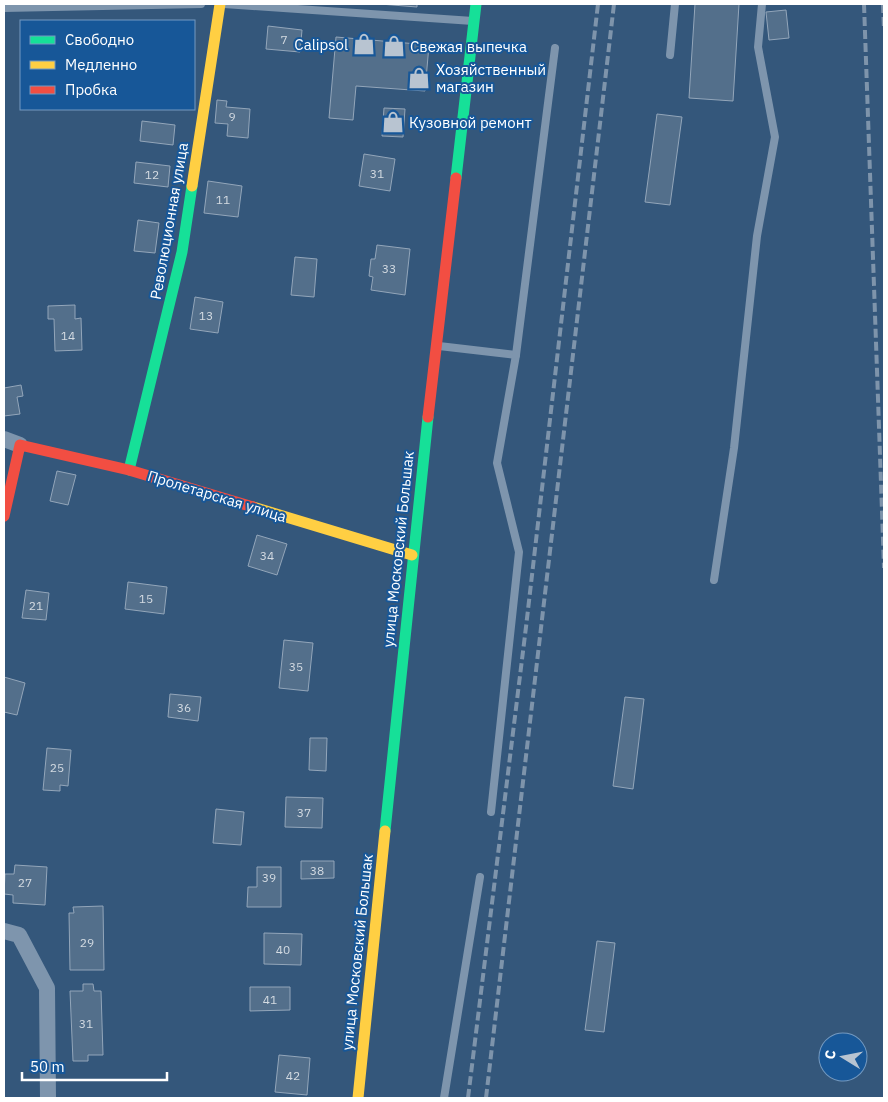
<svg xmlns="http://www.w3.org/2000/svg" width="888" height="1102" font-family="'IBM Plex Sans',sans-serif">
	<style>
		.building { fill: #536f8b; stroke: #93a6ba }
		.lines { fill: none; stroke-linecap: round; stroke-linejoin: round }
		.lane { stroke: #7e95ad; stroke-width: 8 }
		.street { stroke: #7e95ad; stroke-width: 16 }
		.fast { stroke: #16e098; stroke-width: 11 }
		.slow { stroke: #ffcf43; stroke-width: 11 }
		.jam { stroke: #f24e42; stroke-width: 11 }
		.rail { stroke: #7e94ab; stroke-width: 4; stroke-dasharray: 9 4; stroke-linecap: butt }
		.labels { text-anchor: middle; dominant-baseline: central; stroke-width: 4; stroke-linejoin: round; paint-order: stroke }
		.number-label { font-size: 12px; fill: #d4dbe2 }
		.poi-label { font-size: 15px; fill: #fff; stroke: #175798; text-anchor: start }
		.street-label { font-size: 15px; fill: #fff; stroke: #175798 }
	</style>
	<rect width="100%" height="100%" fill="#34577b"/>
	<g class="building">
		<path d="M380 4H417V7Z"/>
		<path d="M695 4H739L733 101 689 98Z"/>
		<path d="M786 10 789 38 769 40 766 12Z"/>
		<path d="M268 26 302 30 300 52 266 49Z"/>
		<path d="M336 37 429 45 425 91 356 86 353 120 329 118Z"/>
		<path d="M217 100 227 101 226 107 250 109 248 138 227 136 228 124 215 123Z"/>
		<path d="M384 108 405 109 403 137 382 136Z"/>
		<path d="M657 114 682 117 670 205 645 202Z"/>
		<path d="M142 121 175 125 173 145 140 141Z"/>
		<path d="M364 154 395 159 390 191 359 186Z"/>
		<path d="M136 162 170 166 168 187 134 183Z"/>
		<path d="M208 181 242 186 238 217 204 213Z"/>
		<path d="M138 220 159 223 155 253 134 251Z"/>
		<path d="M377 245 410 249 405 295 371 290 373 277 369 276 371 259H375Z"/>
		<path d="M295 257 317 259 314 297 291 295Z"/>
		<path d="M195 297 223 302 218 333 190 329Z"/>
		<path d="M75 305V319L81 318 82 350 55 351 54 319H48V306Z"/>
		<path d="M21 385 23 396 17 397 20 414 4 416V388Z"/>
		<path d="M57 471 76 475 68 505 50 501Z"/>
		<path d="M257 535 287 544 277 575 248 566Z"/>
		<path d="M128 582 167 587 164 614 125 609Z"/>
		<path d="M26 590 49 593 46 620 22 618Z"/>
		<path d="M284 640 313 643 308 691 279 688Z"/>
		<path d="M4 677 25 683 17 715 4 712Z"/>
		<path d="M170 694 201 697 198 721 168 717Z"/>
		<path d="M625 697 644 699 633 789 613 786Z"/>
		<path d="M310 738H327L326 771 309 770Z"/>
		<path d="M47 748 71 750 68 786 60 785V791L43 790Z"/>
		<path d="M286 797 323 798 322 828 285 827Z"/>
		<path d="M216 809 244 812 241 845 213 843Z"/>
		<path d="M301 861H334V878L301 879Z"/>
		<path d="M15 865 47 867 45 905 13 903V895L4 894 5 874H14Z"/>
		<path d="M257 867H281V907H247L248 887H257Z"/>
		<path d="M103 906 104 970H70L69 913H74L73 907Z"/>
		<path d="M264 933 302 934 301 965 264 964Z"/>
		<path d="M597 941 615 943 604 1032 585 1030Z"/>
		<path d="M83 984H93L94 991H101L103 1055H88V1061H73L70 991H83Z"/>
		<path d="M250 987H290V1010L250 1011Z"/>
		<path d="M279 1055 310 1058 307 1095 275 1092Z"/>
	</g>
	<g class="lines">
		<g class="lane">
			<path d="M224 4 473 21"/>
			<path d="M4 8 201 4"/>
			<path d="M670 55 675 4"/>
			<path d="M439 346 516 355 497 463 519 552 491 812"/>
			<path d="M516 355 555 48"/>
			<path d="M714 580 734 448 757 236 775 137 758 47 762 4"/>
			<path d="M444 1098 480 877"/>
		</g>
		<g class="street">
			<path d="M4 439 20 445"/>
			<path d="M4 931 19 935 47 988 48 1098"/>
		</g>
		<g class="fast">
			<path d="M456 178 476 4"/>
			<path d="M129 470 182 252 192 186"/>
			<path d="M385 831 428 417"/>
		</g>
		<g class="slow">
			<path d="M192 186 220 4"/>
			<path d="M253 507 412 555"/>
			<path d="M358 1098 385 831"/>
		</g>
		<g class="jam">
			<path d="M428 417 456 178"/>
			<path d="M4 516 20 445 129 470 253 507"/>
		</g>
		<g class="rail">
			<path d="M864 4 884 568"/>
			<path d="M883 4 884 30"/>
			<path d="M468 1098 526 627 598 4"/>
			<path d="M486 1098 614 4"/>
		</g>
	</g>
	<defs>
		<g id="shop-bare" transform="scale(1.725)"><path d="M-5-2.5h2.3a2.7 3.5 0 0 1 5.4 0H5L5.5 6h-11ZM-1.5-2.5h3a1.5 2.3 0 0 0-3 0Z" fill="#b8c4d1" stroke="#175798" stroke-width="2.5" paint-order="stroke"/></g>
	</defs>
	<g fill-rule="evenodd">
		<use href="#shop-bare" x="364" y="44"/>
		<use href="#shop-bare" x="394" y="46"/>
		<use href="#shop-bare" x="419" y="78"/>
		<use href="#shop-bare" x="393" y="122"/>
	</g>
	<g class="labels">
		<g class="number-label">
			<text x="284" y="39">7</text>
			<text x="232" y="116">9</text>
			<text x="377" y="173">31</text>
			<text x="152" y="174">12</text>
			<text x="223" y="199">11</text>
			<text x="389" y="268">33</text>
			<text x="206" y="315">13</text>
			<text x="68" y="335">14</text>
			<text x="267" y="555">34</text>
			<text x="146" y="598">15</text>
			<text x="36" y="605">21</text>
			<text x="296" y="666">35</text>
			<text x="184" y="707">36</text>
			<text x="57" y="767">25</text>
			<text x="304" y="812">37</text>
			<text x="317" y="870">38</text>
			<text x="269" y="877">39</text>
			<text x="25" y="882">27</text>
			<text x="87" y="942">29</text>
			<text x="283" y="949">40</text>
			<text x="270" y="999">41</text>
			<text x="86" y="1023">31</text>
			<text x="293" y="1075">42</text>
		</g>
		<g class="poi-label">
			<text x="348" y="44" text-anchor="end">Сalipsol</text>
			<text x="410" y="46">Свежая выпечка</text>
			<text x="436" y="69">Хозяйственный<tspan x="436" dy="17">магазин</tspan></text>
			<text x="409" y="122">Кузовной ремонт</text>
		</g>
		<g class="street-label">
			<text transform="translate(169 221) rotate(-80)">Революционная улица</text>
			<text transform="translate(217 496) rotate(17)">Пролетарская улица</text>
			<text transform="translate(398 549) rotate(-84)">улица Московский Большак</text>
			<text transform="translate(357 952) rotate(-84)">улица Московский Большак</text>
		</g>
	</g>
	<rect width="888" height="1102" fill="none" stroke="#ffffff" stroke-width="10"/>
	<rect x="20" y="20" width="175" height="90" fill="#175798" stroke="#749ac1"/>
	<rect x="30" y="36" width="25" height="8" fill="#16e098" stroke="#749ac1"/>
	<text x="65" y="45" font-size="15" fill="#ffffff">Свободно</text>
	<rect x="30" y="61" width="25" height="8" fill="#ffcf43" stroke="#749ac1"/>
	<text x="65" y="70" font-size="15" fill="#ffffff">Медленно</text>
	<rect x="30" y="86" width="25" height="8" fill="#f24e42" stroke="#749ac1"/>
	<text x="65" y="95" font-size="15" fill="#ffffff">Пробка</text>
	<g transform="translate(843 1057) rotate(280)"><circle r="24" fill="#175798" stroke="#749ac1"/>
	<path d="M0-4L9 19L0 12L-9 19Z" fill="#b8c4d1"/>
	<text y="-8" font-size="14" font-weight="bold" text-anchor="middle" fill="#ffffff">С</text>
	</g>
	<path d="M22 1072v8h145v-8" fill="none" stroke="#ffffff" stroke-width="2.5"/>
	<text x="30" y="1072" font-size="15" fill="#ffffff" stroke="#175798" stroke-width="4" paint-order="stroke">50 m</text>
</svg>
